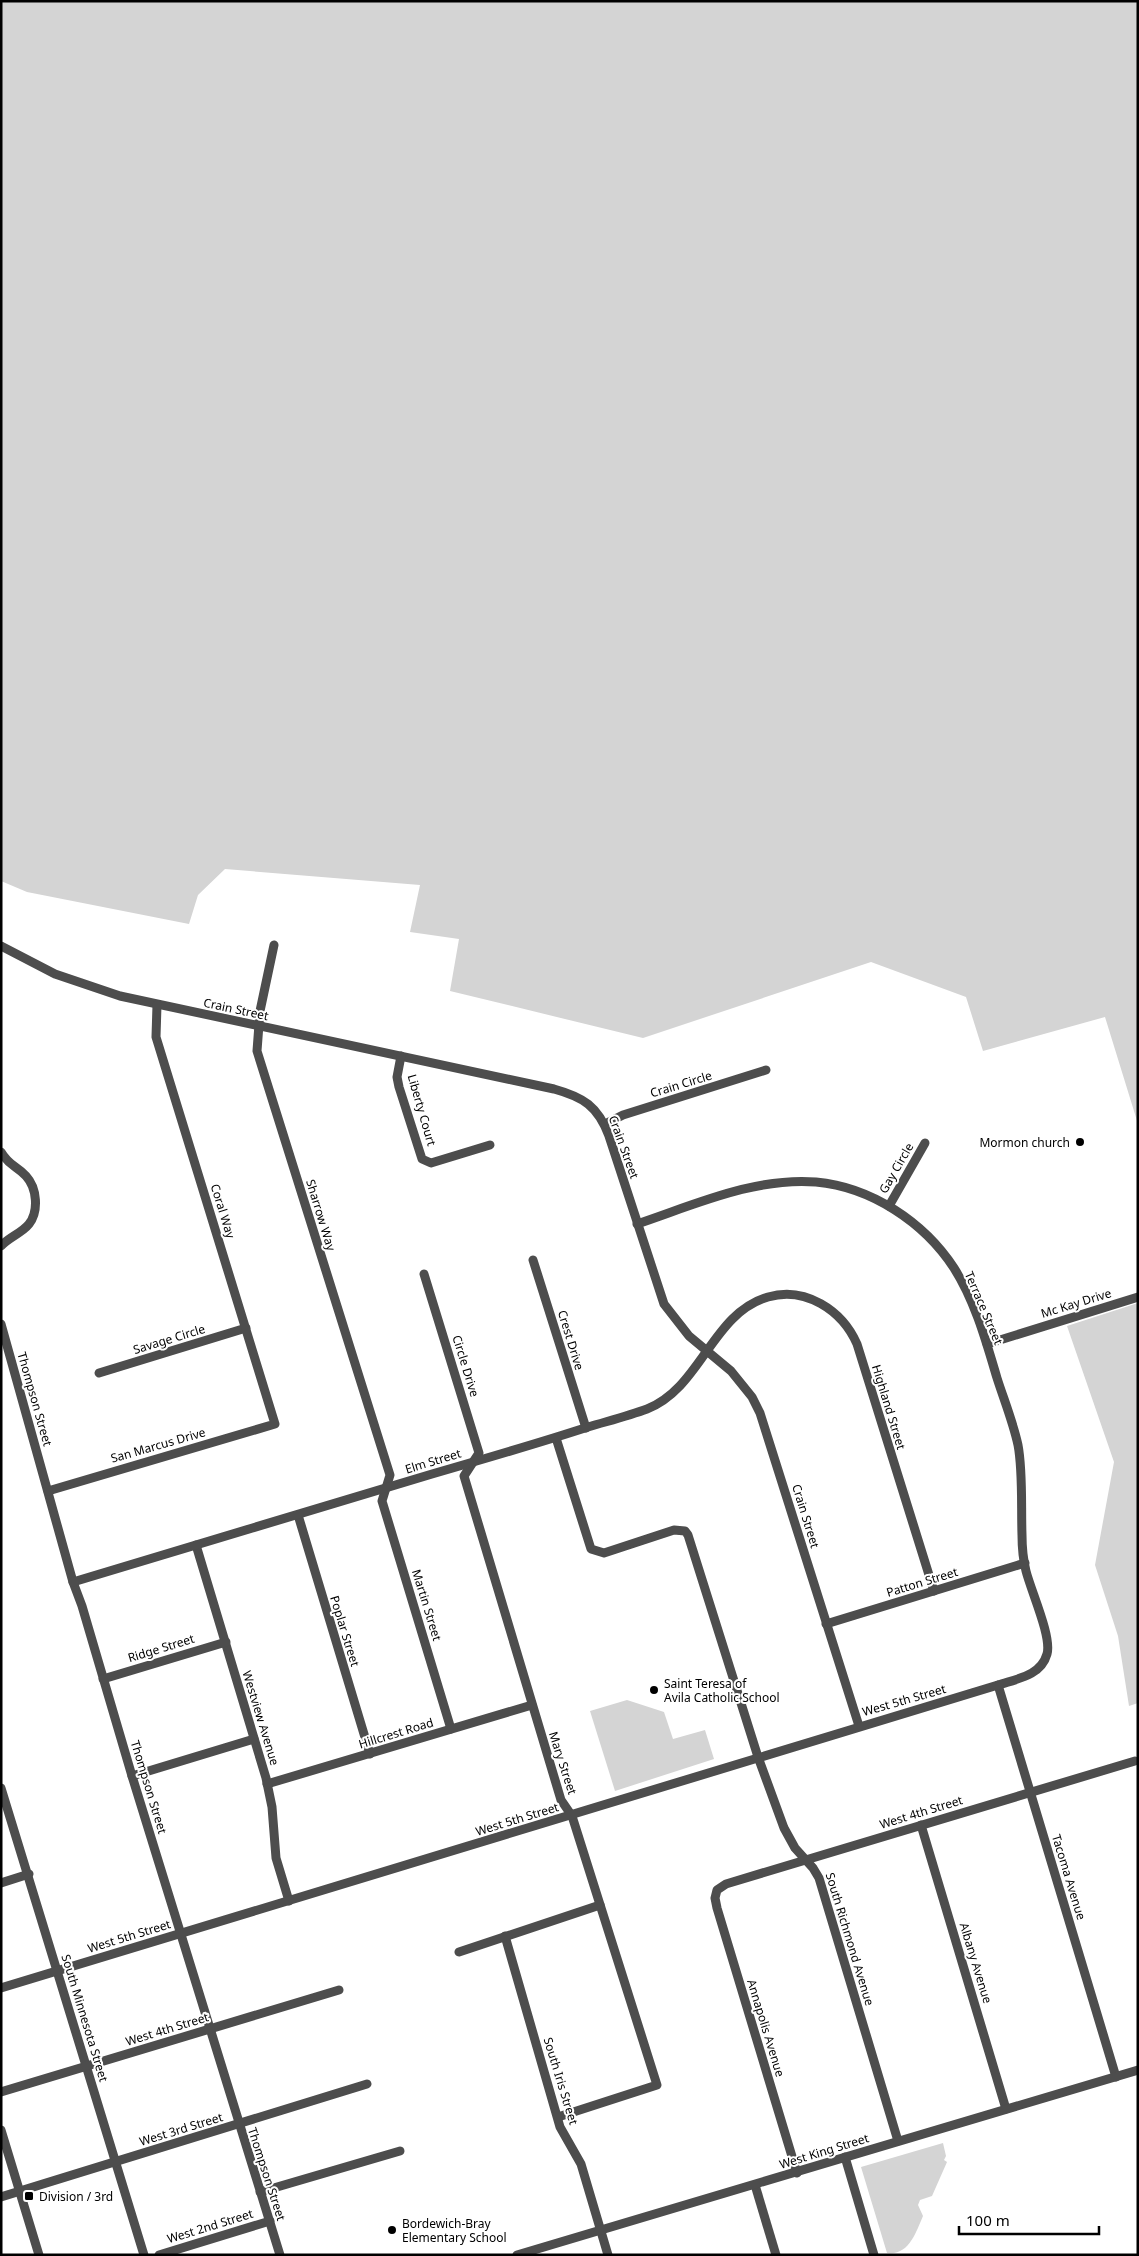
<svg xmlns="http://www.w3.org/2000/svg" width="1139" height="2256" font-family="'Noto Sans',sans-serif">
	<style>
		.green { fill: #d4d4d4 }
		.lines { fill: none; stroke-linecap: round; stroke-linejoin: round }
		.minor { stroke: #4d4d4d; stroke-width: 9 }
		.poi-dot { fill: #000; stroke: #fff; stroke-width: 2 }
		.labels { text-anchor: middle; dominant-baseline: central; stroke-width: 4; stroke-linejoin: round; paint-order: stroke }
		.street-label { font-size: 12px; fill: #000; stroke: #fff }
		.poi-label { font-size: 12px; fill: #000; stroke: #fff; text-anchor: start }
	</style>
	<rect width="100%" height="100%" fill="#fff"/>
	<g class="green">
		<path d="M1 1H1138V1124L1105 1017 983 1051 966 997 871 962 643 1038 450 991 459 939 410 932 420 885 225 869 198 895 189 924 27 892 1 881Z"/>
		<path d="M1138 1303V1703L1129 1706 1118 1636 1095 1565 1114 1462 1067 1326Z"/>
		<path d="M627 1700 664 1712 673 1739 705 1730 714 1759 615 1791 590 1711Z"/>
		<path d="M943 2143 946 2156 944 2160 947 2162 932 2196 920 2200 918 2205 923 2216C916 2232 909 2256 887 2253L861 2167Z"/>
	</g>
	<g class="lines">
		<g class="minor">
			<path d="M274 945 260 1011 257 1051 390 1475 382 1501 451 1729"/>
			<path d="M1 946 55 974 120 996 554 1089C583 1097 598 1106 609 1136L664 1304 689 1336 731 1371 752 1397 760 1413 859 1726"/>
			<path d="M401 1056 397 1077 399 1087 422 1159 431 1163 490 1145"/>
			<path d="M605 1124 623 1115 766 1070"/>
			<path d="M1 1152C9 1166 17 1166 26 1176 37 1188 39 1211 29 1224 22 1233 9 1237 1 1246"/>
			<path d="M889 1206 925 1143"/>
			<path d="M533 1260 586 1428"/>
			<path d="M424 1274 479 1453 464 1476 561 1800 572 1816 657 2085 558 2117"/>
			<path d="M1 1324 73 1582 82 1606 132 1776 280 2255"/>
			<path d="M987 1344 1138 1297"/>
			<path d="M99 1373 246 1328"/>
			<path d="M556 1438 591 1549 604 1553 674 1530 685 1531 688 1535 758 1757 784 1828 795 1848 813 1868 819 1878 898 2141"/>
			<path d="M48 1491 275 1424 156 1037 157 1005"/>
			<path d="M298 1515 370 1754"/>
			<path d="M196 1545 266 1778 272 1807 276 1858 289 1901"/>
			<path d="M73 1582C193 1546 312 1510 432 1474 484 1459 536 1444 588 1427 608 1421 628 1416 647 1409 701 1388 712 1313 768 1297 805 1286 842 1310 857 1344L934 1591"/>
			<path d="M826 1624 1025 1563"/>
			<path d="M103 1679 226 1642"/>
			<path d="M998 1685 1116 2077"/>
			<path d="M132 1776 254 1739"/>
			<path d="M267 1784 532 1705"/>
			<path d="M1 1788 144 2255"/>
			<path d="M921 1825 1006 2109"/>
			<path d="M1 1883 29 1874"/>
			<path d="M505 1936 560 2127 581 2164 608 2255"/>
			<path d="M459 1952 600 1905"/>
			<path d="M1 1988 998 1685C1016 1679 1041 1676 1047 1654 1052 1637 1031 1591 1026 1571 1023 1559 1022 1547 1022 1535 1021 1507 1023 1471 1018 1445 1013 1422 1004 1400 997 1378 986 1341 975 1301 954 1268 924 1222 871 1187 816 1182 755 1177 694 1205 637 1224"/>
			<path d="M1 2092 339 1990"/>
			<path d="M1 2130 39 2255"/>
			<path d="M845 2157 874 2255"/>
			<path d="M797 2173 717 1908 715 1898 717 1890 726 1884 1135 1761"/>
			<path d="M755 2185 776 2255"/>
			<path d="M260 2192 400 2151"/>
			<path d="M1 2197 367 2084"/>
			<path d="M159 2255 270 2221"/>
			<path d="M517 2255 1138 2070"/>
		</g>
	</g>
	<g class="poi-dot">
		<circle cx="1080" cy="1142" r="5"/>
		<circle cx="654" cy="1690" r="5"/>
		<rect x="24" y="2191" width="10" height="10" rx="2.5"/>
		<circle cx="392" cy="2230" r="5"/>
	</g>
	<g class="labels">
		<g class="street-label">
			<text transform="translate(236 1009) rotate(12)">Crain Street</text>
			<text transform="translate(681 1084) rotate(-17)">Crain Circle</text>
			<text transform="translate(422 1110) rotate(74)">Liberty Court</text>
			<text transform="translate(624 1147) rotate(70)">Crain Street</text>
			<text transform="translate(896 1168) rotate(-60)">Gay Circle</text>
			<text transform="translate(223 1211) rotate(73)">Coral Way</text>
			<text transform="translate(321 1215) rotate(73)">Sharrow Way</text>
			<text transform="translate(1076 1303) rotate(-17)">Mc Kay Drive</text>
			<text transform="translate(984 1308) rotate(67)">Terrace Street</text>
			<text transform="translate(169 1339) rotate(-17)">Savage Circle</text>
			<text transform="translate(571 1340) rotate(73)">Crest Drive</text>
			<text transform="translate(466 1366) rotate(73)">Circle Drive</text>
			<text transform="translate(35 1399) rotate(74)">Thompson Street</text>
			<text transform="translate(889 1407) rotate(73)">Highland Street</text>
			<text transform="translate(158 1445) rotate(-16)">San Marcus Drive</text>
			<text transform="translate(433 1461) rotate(-17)">Elm Street</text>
			<text transform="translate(806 1516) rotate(73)">Crain Street</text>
			<text transform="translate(922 1582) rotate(-17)">Patton Street</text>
			<text transform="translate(427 1605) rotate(73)">Martin Street</text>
			<text transform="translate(345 1631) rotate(73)">Poplar Street</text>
			<text transform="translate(161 1648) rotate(-17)">Ridge Street</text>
			<text transform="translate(904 1700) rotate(-16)">West 5th Street</text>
			<text transform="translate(261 1718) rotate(73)">Westview Avenue</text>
			<text transform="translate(396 1733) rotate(-17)">Hillcrest Road</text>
			<text transform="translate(563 1763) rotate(72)">Mary Street</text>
			<text transform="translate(149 1787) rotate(73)">Thompson Street</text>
			<text transform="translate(921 1812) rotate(-17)">West 4th Street</text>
			<text transform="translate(517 1819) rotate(-17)">West 5th Street</text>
			<text transform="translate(1069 1877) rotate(73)">Tacoma Avenue</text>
			<text transform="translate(129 1936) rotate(-17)">West 5th Street</text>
			<text transform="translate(850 1939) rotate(73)">South Richmond Avenue</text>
			<text transform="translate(976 1963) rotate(73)">Albany Avenue</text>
			<text transform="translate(85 2018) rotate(73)">South Minnesota Street</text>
			<text transform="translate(766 2028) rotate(73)">Annapolis Avenue</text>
			<text transform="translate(167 2029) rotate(-17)">West 4th Street</text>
			<text transform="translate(561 2081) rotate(73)">South Iris Street</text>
			<text transform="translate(181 2129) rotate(-17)">West 3rd Street</text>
			<text transform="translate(824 2151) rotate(-17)">West King Street</text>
			<text transform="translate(267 2174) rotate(72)">Thompson Street</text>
			<text transform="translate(210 2226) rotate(-17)">West 2nd Street</text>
		</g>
		<g class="poi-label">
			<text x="1070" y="1142" text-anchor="end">Mormon church</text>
			<text x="664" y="1683">Saint Teresa of<tspan x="664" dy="14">Avila Catholic School</tspan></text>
			<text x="39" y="2196">Division / 3rd</text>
			<text x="402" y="2223">Bordewich-Bray<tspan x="402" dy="14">Elementary School</tspan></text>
		</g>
	</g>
	<rect width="1139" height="2256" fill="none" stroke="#000000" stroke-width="5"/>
	<path d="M959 2226v8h140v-8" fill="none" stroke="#000000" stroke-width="2.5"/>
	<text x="966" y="2226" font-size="15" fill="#000000" stroke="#ffffff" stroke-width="4" paint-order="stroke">100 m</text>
</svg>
